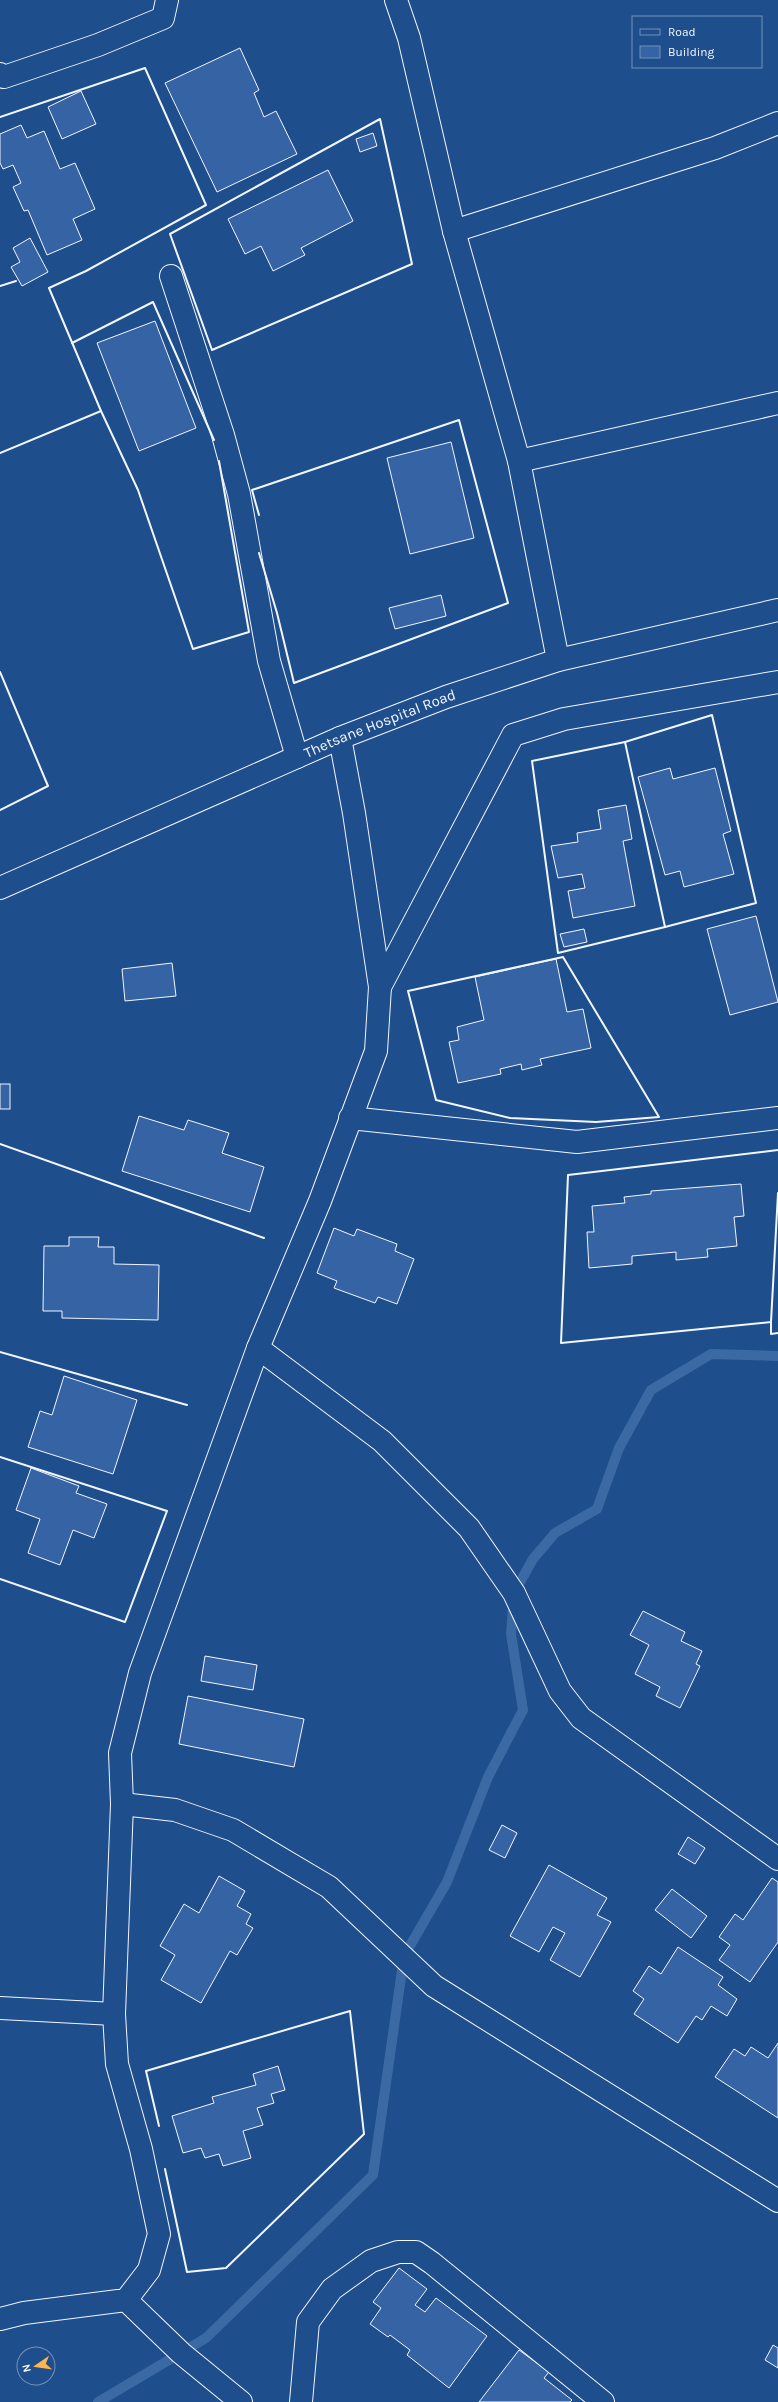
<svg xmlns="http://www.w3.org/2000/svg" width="778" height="2402" font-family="Karla,sans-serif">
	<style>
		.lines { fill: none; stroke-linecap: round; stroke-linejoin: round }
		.stream { stroke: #3b69a3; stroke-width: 10 }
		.building { fill: #3563a3; stroke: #f2f6ff }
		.minor-casing { stroke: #f2f6ff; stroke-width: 24 }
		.major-casing { stroke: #f2f6ff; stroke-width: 24 }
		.minor { stroke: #1f4e8c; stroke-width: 22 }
		.major { stroke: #1f4e8c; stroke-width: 22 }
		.wall { stroke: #f2f6ff; stroke-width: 2 }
		.labels { text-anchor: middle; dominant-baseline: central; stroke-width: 3; stroke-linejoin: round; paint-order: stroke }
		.street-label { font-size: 15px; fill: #f2f6ff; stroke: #1f4e8c }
	</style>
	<rect width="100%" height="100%" fill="#1f4e8c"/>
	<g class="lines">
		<path class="stream" d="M98 2402 206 2338 373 2175 404 1956 447 1882 488 1777 523 1710 511 1634 514 1593 533 1559 555 1533 597 1509 619 1448 651 1390 711 1354 778 1356"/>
	</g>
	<g class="building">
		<path d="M240 48 259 90 254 93 264 117 276 111 297 154 217 192 165 83Z"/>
		<path d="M81 91 96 124 62 139 48 107Z"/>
		<path d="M21 125 27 138 44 131 60 169 75 163 95 209 73 219 82 240 47 255 28 210 24 211 13 187 21 183 13 165 3 169 0 163V134Z"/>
		<path d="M373 133 377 146 360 152 356 139Z"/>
		<path d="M328 170 353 221 301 248 305 255 273 271 261 246 245 254 228 219Z"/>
		<path d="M30 238 48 272 22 286 11 267 20 262 13 248Z"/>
		<path d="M155 321 196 428 139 451 97 343Z"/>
		<path d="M451 442 474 538 410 554 387 458Z"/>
		<path d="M441 595 446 616 395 629 389 608Z"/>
		<path d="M670 768 673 779 715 768 731 831 723 834 734 874 684 887 680 871 665 875 638 777Z"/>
		<path d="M626 805 632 839 623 841 635 906 573 918 568 891 585 888 582 874 558 878 551 846 578 842 577 833 601 829 598 810Z"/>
		<path d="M756 916 778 1002 730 1015 707 929Z"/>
		<path d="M584 929 587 942 564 947 560 934Z"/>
		<path d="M556 959 567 1012 583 1009 591 1048 540 1059 542 1065 522 1070 521 1064 500 1069 501 1074 458 1083 449 1042 459 1040 457 1027 484 1020 475 977Z"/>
		<path d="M172 963 176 996 125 1001 122 969Z"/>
		<rect x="0" y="1084" width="10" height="25"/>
		<path d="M139 1116 184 1130 188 1120 229 1133 222 1153 264 1167 250 1212 122 1171Z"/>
		<path d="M741 1184 744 1216 734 1217 737 1246 707 1249 708 1257 676 1260V1252L632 1256V1264L589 1268 587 1232H594L592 1206 625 1203 624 1197 651 1194V1191Z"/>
		<path d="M334 1228 354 1236 357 1229 397 1244 395 1251 414 1259 397 1304 378 1297 375 1303 334 1288 337 1281 317 1273Z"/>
		<path d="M69 1237H99L98 1247H114V1264L159 1265 158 1320 62 1318V1311H43L44 1246H69Z"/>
		<path d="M64 1376 137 1400 113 1474 28 1447 40 1411 52 1415Z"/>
		<path d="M31 1468 79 1486 76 1493 107 1504 94 1538 73 1530 60 1565 28 1553 40 1519 16 1510Z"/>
		<path d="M643 1611 685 1632 681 1641 702 1651 696 1664 700 1666 680 1708 656 1696 660 1687 635 1674 649 1645 630 1635Z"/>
		<path d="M205 1656 257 1665 253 1690 201 1681Z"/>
		<path d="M188 1696 304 1719 294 1767 179 1744Z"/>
		<path d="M502 1825 517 1833 505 1858 489 1850Z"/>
		<path d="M688 1837 705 1848 695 1864 678 1854Z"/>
		<path d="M549 1865 607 1898 597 1915 611 1922 580 1977 550 1960 565 1933 553 1927 539 1952 510 1936Z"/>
		<path d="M219 1876 245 1891 237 1906 251 1914 246 1924 253 1928 237 1955 230 1951 201 2003 161 1980 175 1955 160 1946 184 1904 199 1913Z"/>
		<path d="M772 1878 778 1882V1942L750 1982 719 1960 730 1945 719 1937 735 1914 743 1920Z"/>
		<path d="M672 1889 707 1916 691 1938 655 1910Z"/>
		<path d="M678 1947 723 1977 718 1985 737 1999 727 2016 711 2006 702 2020 696 2016 678 2043 634 2014 644 1999 633 1991 649 1966 661 1974Z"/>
		<path d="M778 2043V2118L715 2077 734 2049 745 2056 751 2047 768 2058Z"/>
		<path d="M278 2066 285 2090 271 2094 274 2103 257 2108 263 2125 243 2131 251 2158 223 2166 219 2154 205 2158 201 2148 183 2153 172 2116 214 2103 212 2097 256 2085 253 2074Z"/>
		<path d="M399 2268 427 2289 415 2305 425 2312 436 2298 487 2336 449 2388 407 2355 410 2350 390 2335 388 2337 370 2324 381 2308 373 2302Z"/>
		<path d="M773 2345 778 2348V2368L765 2360Z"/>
		<path d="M519 2350 549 2372 544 2378 572 2400 570 2402H479Z"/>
	</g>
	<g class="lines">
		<g class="minor-casing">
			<g id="minor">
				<path d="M396 0 409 38 454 231 519 461 558 660"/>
				<path d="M0 74 4 77 98 45 163 18 167 0"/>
				<path d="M454 231 715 148 778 123"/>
				<path d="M171 276 223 435 239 494 269 661 297 757"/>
				<path d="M519 461 778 403"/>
				<path d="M380 987 513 735 564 719 778 682"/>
				<path d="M350 1118 577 1142 778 1118"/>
				<path d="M258 1348 382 1441 469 1528 514 1593 560 1691 581 1718 778 1859"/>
				<path d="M122 1804 175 1810 233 1830 329 1887 434 1986 778 2201"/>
				<path d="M0 2008 114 2014"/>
				<path d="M126 2300 181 2353 241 2402"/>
				<path d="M0 2319 24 2313 126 2300 149 2270 159 2234 141 2149 117 2064 114 2014 122 1804 120 1753 140 1673 217 1461 258 1348 320 1201 376 1051 380 987 354 813 340 738"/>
				<path d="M301 2402 308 2322 332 2289 371 2261 398 2252H416L432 2263 603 2402"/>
			</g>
		</g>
		<g class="major-casing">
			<g id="major">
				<path id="s1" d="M0 888 340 738 446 697 558 660 778 610"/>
			</g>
		</g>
		<use href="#minor" class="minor"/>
		<use href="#major" class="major"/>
		<g class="wall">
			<path d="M0 117 145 68 206 205 86 271 49 288 101 411 0 453"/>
			<path d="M380 119 412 264 212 350 170 234Z"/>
			<path d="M0 286 16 281"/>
			<path d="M72 343 153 302 214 440"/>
			<path d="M101 411 138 490 193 649 249 632 219 461"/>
			<path d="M259 515 252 490 459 420 508 603 294 683 277 613 259 553"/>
			<path d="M0 672 48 786 0 810"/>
			<path d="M625 742 665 927 558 953 532 761Z"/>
			<path d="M625 742 712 715 756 903 665 927"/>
			<path d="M563 957 659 1117 596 1122 510 1118 436 1100 408 991Z"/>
			<path d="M0 1144 264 1238"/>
			<path d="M778 1150 568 1175 561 1343 771 1322 778 1193"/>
			<path d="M771 1322V1334L778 1333"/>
			<path d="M0 1352 187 1405"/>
			<path d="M0 1457 167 1511 125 1622 0 1579"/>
			<path d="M159 2126 146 2071 350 2011 364 2134 226 2268 187 2272 165 2169"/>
		</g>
	</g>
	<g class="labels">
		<g class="street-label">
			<text stroke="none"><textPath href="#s1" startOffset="414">Thetsane Hospital Road</textPath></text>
		</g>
	</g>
	<rect x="632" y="16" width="130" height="52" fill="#1f4e8c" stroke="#7391ba"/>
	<rect x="640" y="29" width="20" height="6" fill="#1f4e8c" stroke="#7391ba"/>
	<text x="668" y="36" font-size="12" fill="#f2f6ff">Road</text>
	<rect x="640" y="46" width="20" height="12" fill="#3563a3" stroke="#7391ba"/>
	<text x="668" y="56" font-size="12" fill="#f2f6ff">Building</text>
	<g transform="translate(36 2366) rotate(257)"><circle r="19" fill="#1f4e8c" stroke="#7391ba"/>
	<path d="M0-3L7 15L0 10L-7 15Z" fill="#ffb74d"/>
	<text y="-6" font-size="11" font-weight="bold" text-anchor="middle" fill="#f2f6ff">N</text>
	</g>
</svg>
